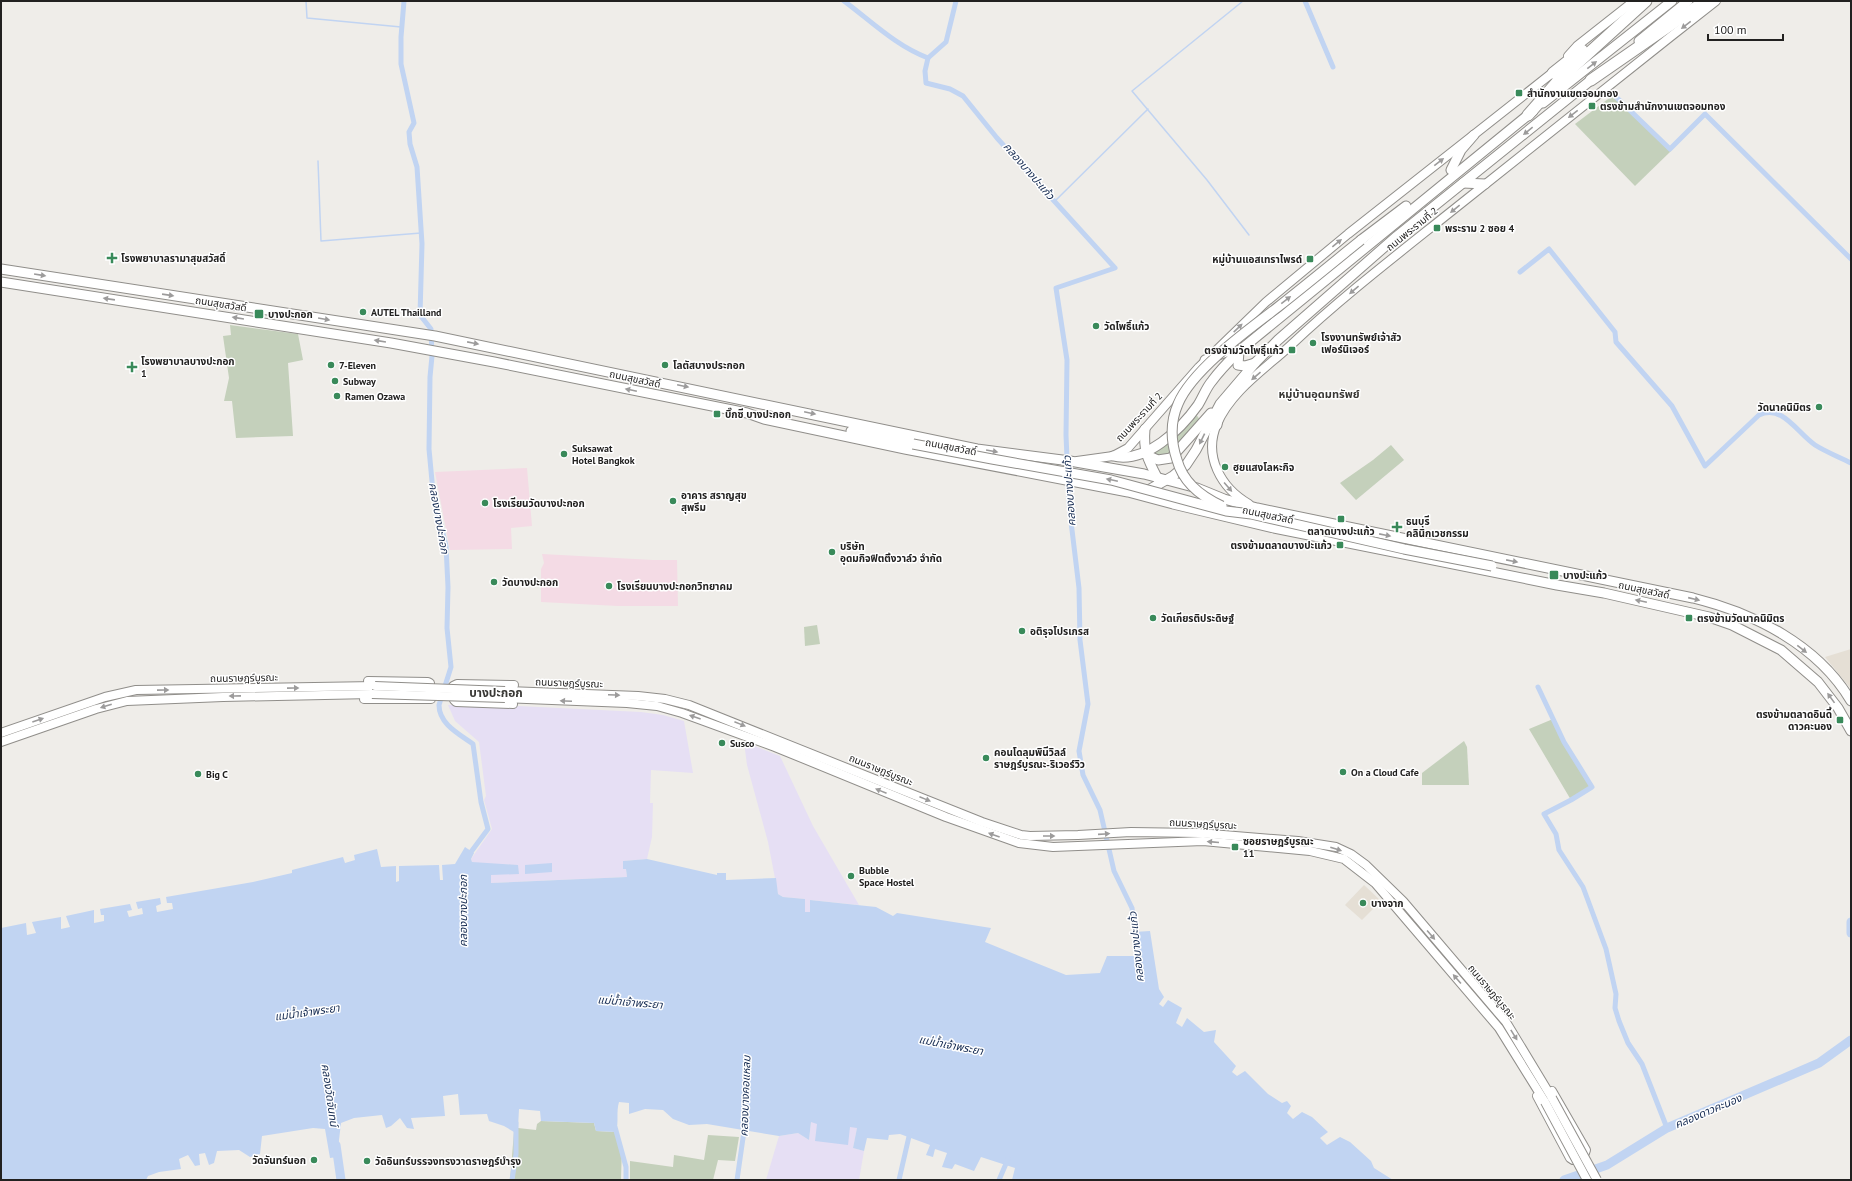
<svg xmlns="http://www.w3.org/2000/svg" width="1852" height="1181" font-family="'PT Sans','Noto Sans Thai',sans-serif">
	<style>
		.built { fill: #e5dfd5 }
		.industrial { fill: #e6dff4 }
		.education { fill: #f4dbe5 }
		.green { fill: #c4d0bb }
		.water { fill: #c1d4f2 }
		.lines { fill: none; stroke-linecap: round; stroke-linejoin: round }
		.stream { stroke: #c1d4f2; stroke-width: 1.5 }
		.canal { stroke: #c1d4f2; stroke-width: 5 }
		.river { stroke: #c1d4f2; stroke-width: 9 }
		.secondary-casing { stroke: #908e8a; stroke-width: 10 }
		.primary-casing { stroke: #908e8a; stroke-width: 11 }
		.motorway-casing { stroke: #908e8a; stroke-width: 13 }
		.secondary { stroke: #fff; stroke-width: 8 }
		.primary { stroke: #fff; stroke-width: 9 }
		.motorway { stroke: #fff; stroke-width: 11 }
		.secondary-bridge-casing { stroke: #908e8a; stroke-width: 10; stroke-linecap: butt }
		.primary-bridge-casing { stroke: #908e8a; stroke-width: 11; stroke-linecap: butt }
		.secondary-bridge { stroke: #fff; stroke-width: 8 }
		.primary-bridge { stroke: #fff; stroke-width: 9 }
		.oneway { fill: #9c9b9b }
		.poi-dot { fill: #398a5a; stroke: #fff; stroke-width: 1.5 }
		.labels { text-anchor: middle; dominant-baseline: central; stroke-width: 3; stroke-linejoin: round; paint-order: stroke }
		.poi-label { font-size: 10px; font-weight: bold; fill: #222120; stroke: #fff; text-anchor: start }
		.street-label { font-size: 10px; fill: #222120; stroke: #fff }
		.water-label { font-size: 11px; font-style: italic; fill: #142a51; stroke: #fff }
		.neighbourhood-label { font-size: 11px; font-weight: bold; fill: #393835; stroke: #fff }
		.quarter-label { font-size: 12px; font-weight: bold; fill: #393835; stroke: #fff }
	</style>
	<rect width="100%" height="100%" fill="#efede9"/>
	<g class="built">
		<path d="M1851 649V689L1825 657Z"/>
		<path d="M1364 885 1381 901 1362 920 1345 905Z"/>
	</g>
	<g class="industrial">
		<path d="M475 704 641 712 663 715 684 721 693 773 651 770 650 803H653L652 837 647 859 623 861 624 869H626L627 877 491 883V875L518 865 481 864 472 862 471 859 492 829 484 800 486 796 479 742 455 721 448 705Z"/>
		<path d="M744 742 780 756 813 826 859 905 810 900V912H805V899L783 897 778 894 768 842 747 765Z"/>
		<path d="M866 1084 853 1148 864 1151 859 1180H766L779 1136 798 1133 809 1140 811 1122Z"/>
	</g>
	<g class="education">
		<path d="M527 468 532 526 511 528 512 549 450 550 435 472Z"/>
		<path d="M542 554 653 560H677L678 606H618L541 602V569L544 563Z"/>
	</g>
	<g class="green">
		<path d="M1612 96 1671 151 1635 186 1575 124Z"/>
		<path d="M230 325 298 334 303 360 288 363 293 436 236 438 232 401H224L229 378 223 336 231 335Z"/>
		<path d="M1196 414 1200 420 1174 453 1160 457 1153 453Z"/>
		<path d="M1391 445 1404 460 1356 500 1340 483 1373 460Z"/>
		<path d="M817 625 820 644 805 646 804 627Z"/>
		<path d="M1553 719 1569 751 1592 787 1571 800 1529 729Z"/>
		<path d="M1464 741 1467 747 1469 785H1422V773Z"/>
		<path d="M541 1121 594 1123 596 1131 616 1132 622 1145 621 1180H510L514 1132 518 1128 536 1130 537 1124Z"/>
		<path d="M708 1135 739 1137 735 1161 718 1160 713 1180H630V1161L673 1167 674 1155 704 1160Z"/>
	</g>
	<g class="water">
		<path d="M465 847 474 853 471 859 472 862 518 865 519 874 491 875V883L627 877 626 869H623V861L647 859 717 875V873H726V880L776 878 778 894 783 897 805 899V912H810V900L876 907 893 916 897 913 991 928 985 942 1066 975 1100 973 1107 956H1134V932L1150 931 1159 989 1164 997 1159 1004 1163 1007 1168 1000 1182 1008 1176 1023 1182 1027 1187 1018 1204 1032 1216 1030 1214 1042 1236 1066 1232 1072 1237 1076 1245 1071 1268 1094 1282 1103 1287 1101 1291 1106 1287 1113 1293 1119 1302 1112 1312 1117 1328 1132 1320 1138 1327 1145 1340 1137 1350 1142 1371 1161 1374 1168 1393 1180H1012L1015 1168 981 1157 974 1171 955 1164 952 1169 942 1167 947 1153 935 1149 933 1157 926 1155 930 1145 900 1134 889 1135 888 1140 867 1138 864 1151 853 1148 857 1128 850 1127 848 1145 815 1141 817 1124 811 1122 809 1140 798 1133 779 1136 707 1124 689 1125 673 1119 663 1110 645 1109 629 1114V1103L619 1102C616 1112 619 1122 616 1132L596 1131 594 1123 541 1121 540 1111 519 1109 518 1128 514 1132 504 1126 489 1121 487 1114 460 1115 458 1094 443 1096 445 1116 411 1118 414 1129 407 1128 400 1118 391 1126 386 1128 382 1115 354 1118 341 1123 337 1157 330 1158 325 1129 313 1128 262 1136 260 1154 250 1157 239 1150 217 1151 214 1163 209 1165 205 1153 199 1154 200 1165 195 1166 188 1155 179 1159 181 1169 159 1172 148 1176 146 1180H1V928L26 923 27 935 36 933 32 922 61 917V929L70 927 66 916 94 910V923L104 921V915H101L100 909 130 904 132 910 127 911 129 917 143 914 142 908 138 909 136 902 160 898 161 904 156 906 157 912 173 909 172 903H167L166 897 253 882 292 873V870L343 857 345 863 355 860 354 855 377 849 381 867 396 866V882L399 881V866L439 865 440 880H443L442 865 455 864Z"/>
		<path d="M552 863V872L525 874V865Z"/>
	</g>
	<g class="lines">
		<g class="stream">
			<path d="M306 1 307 18 401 27"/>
			<path d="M1243 1 1132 91 1207 180 1249 235"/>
			<path d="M318 161 321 241 421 233"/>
			<path d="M1055 201 1148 109"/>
		</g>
		<g class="canal">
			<path d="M404 1 401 37V64L414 123 409 132 410 144 417 167 422 244 420 315 431 329 432 356 430 377 429 449 433 492 446 546 448 587 447 628 451 667 439 705C439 724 459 734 473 744L481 802 488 829 468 856"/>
			<path d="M844 1C871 21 896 46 928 58"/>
			<path d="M956 1 946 42 928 58 925 71 926 83 950 89 963 96 997 138 1115 268 1056 288 1067 360 1066 435 1069 505 1079 588 1080 640 1088 704 1079 751 1083 775 1100 810 1114 871 1132 908 1136 938"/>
			<path d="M1305 1 1333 67"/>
			<path d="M1613 94 1670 149 1705 114 1851 259"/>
			<path d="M1520 272 1549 249 1615 332 1616 342 1672 406 1705 466 1759 415C1783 404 1797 433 1815 445 1826 452 1839 457 1851 463"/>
			<path d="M1538 687 1564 742 1592 787 1571 800 1544 814 1556 834 1559 850 1583 887 1606 949 1616 994 1615 1008 1619 1021 1628 1043 1642 1064 1667 1128"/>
			<path d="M615 1127 626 1167V1180"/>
			<path d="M512 1180 516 1154V1123"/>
			<path d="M737 1180 745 1124"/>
			<path d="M899 1180 910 1132"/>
			<path d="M999 1180 1008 1159"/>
		</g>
		<g class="river">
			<path d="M1851 922V933"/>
			<path d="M336 1145 341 1180"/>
			<path d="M1564 1180 1607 1165 1667 1128 1819 1063 1851 1040"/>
		</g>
		<g class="secondary-casing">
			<g id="secondary">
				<path d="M1568 56 1577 46 1634 1"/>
				<path d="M1077 461 1113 456 1128 448 1199 367 1266 302 1348 234 1556 70"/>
				<path d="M1249 504C1221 488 1203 456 1217 424 1231 391 1265 369 1291 345 1342 297 1398 254 1453 210 1541 140 1628 70 1716 1"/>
				<path d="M505 691 638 696 665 699 689 705 982 822 1021 835 1030 836 1078 835 1131 832 1199 833 1298 841 1336 847 1351 854 1366 865 1403 901 1506 1022 1552 1098"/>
				<path d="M505 698 627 703 657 706 682 713 775 747 946 817 1019 843 1053 847 1203 841 1310 851 1344 859 1375 883 1499 1028 1545 1102"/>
				<path d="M364 699H431L430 683 428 682 368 681"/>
				<path d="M513 704 456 702 454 700 453 686 457 684 514 685"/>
				<path d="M1 733 105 697 136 690 375 686"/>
				<path d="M1 742 96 709 127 701 223 697 372 694"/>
				<path d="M1537 1096 1570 1158 1573 1160 1585 1153 1586 1150 1552 1091"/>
			</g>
		</g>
		<g class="primary-casing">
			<g id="primary">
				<path d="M1639 41 1688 1"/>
				<path d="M1543 103 1672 1"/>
				<path d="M1451 170 1461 150 1474 135"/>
				<path d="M1463 183 1485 184"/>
				<path d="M1361 240 1406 206"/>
				<path d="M1 269 435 336 977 449 1070 461 1144 474 1197 488 1224 499 1257 508 1693 598C1754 613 1818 645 1851 701"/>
				<path d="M1 282 391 343 494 362 747 413 764 419 905 449 1128 492 1173 504 1274 528 1557 585 1604 593 1709 617 1732 625 1781 650 1818 682 1838 708 1851 731"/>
				<path d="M1205 360 1226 352 1239 351 1238 365 1245 366 1255 363"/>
				<path d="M1217 425 1220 409"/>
				<path d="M1145 429C1143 452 1148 460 1159 481"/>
				<path d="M851 431 913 444"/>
				<path d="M1147 455 1158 460 1171 458 1211 413"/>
				<path d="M1113 456C1146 464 1181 429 1198 405 1203 397 1206 388 1212 381 1220 370 1229 361 1239 351L1533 111"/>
				<path d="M1145 492 1173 476 1186 465 1196 450 1220 404 1255 363 1278 340 1397 236 1596 76"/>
			</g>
		</g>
		<g class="motorway-casing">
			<g id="motorway">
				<path d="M1553 73 1582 50"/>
				<path d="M1591 80 1705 1"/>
				<path d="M1528 115 1558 81 1646 1"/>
			</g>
		</g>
		<use href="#secondary" class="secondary"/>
		<use href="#primary" class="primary"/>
		<use href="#motorway" class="motorway"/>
		<g class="secondary-bridge-casing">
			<g id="secondary-bridge">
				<path d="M375 686 505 691"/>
				<path d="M372 694 505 698"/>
				<path d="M1552 1098 1597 1180"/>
				<path d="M1545 1102 1587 1180"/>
			</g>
		</g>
		<g class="primary-bridge-casing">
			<g id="primary-bridge">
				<path d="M913 444 992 459 1111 480 1226 511 1251 514 1404 549 1492 566"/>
				<path d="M1222 506C1202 497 1183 482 1177 460 1171 442 1170 422 1178 404 1192 370 1249 329 1278 307 1306 285 1334 262 1361 240"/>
			</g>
		</g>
		<use href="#secondary-bridge" class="secondary-bridge"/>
		<use href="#primary-bridge" class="primary-bridge"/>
	</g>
	<defs><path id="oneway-solid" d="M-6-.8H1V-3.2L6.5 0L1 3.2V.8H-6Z"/></defs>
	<g class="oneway">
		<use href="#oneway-solid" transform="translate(1686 25) rotate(142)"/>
		<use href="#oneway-solid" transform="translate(1592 65) rotate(-38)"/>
		<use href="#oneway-solid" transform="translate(1573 114) rotate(142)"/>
		<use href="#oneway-solid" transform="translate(1528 131) rotate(141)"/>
		<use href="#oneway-solid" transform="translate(1439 162) rotate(-38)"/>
		<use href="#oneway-solid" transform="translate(1455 209) rotate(141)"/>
		<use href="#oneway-solid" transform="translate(1337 243) rotate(-39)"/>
		<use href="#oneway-solid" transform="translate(40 275) rotate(9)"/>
		<use href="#oneway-solid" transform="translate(1354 290) rotate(140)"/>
		<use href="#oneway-solid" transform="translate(168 295) rotate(8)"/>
		<use href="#oneway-solid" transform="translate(109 299) rotate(-172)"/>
		<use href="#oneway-solid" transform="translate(1286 300) rotate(-38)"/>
		<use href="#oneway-solid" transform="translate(238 318) rotate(-171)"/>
		<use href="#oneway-solid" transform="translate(324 319) rotate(10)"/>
		<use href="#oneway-solid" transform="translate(1238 328) rotate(-44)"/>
		<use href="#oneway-solid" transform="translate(380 341) rotate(-171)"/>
		<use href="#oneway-solid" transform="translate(473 343) rotate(11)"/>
		<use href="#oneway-solid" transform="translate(1256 376) rotate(139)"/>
		<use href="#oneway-solid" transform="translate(683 386) rotate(12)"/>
		<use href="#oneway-solid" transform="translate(631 390) rotate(-168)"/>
		<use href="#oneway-solid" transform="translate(810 413) rotate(12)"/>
		<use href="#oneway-solid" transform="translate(1202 439) rotate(116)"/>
		<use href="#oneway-solid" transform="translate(992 451) rotate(10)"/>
		<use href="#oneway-solid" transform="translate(1112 480) rotate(-168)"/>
		<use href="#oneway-solid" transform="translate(1228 487) rotate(49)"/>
		<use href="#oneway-solid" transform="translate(1385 535) rotate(11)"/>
		<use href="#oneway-solid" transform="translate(1512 561) rotate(11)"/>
		<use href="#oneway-solid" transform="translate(1694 599) rotate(13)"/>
		<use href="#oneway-solid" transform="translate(1641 601) rotate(-168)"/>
		<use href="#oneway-solid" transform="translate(1802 649) rotate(38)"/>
		<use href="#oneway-solid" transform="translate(293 688) rotate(-1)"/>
		<use href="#oneway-solid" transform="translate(163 690) rotate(-1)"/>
		<use href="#oneway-solid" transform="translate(614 695) rotate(2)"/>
		<use href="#oneway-solid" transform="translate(235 696) rotate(179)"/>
		<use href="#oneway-solid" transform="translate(1831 698) rotate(-126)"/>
		<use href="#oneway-solid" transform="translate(566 701) rotate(-177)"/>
		<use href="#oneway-solid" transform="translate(106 706) rotate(163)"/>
		<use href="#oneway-solid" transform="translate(695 717) rotate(-161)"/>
		<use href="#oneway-solid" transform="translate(38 720) rotate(-19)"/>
		<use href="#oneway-solid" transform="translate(740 724) rotate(22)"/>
		<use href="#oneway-solid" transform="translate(881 791) rotate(-158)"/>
		<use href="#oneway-solid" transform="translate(925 799) rotate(22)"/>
		<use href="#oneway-solid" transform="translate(1104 834) rotate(-4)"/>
		<use href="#oneway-solid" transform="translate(994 835) rotate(-160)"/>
		<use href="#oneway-solid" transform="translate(1049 836)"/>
		<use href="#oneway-solid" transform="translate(1213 842) rotate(-175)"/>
		<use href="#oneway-solid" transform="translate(1336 849) rotate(18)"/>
		<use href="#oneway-solid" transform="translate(1431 935) rotate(49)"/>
		<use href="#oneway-solid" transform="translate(1457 979) rotate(-131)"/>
		<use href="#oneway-solid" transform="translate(1514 1035) rotate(58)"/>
	</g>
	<g class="poi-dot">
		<rect x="1515" y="89" width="8" height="8" rx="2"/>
		<rect x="1588" y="102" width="8" height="8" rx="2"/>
		<rect x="1433" y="224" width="8" height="8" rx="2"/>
		<path d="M110 252h4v4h4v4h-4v4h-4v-4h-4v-4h4z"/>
		<rect x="1306" y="255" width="8" height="8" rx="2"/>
		<circle cx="363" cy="312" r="4"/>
		<rect x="254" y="309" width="10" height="10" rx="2"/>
		<circle cx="1096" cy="326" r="4"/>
		<circle cx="1313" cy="343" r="4"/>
		<rect x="1288" y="346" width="8" height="8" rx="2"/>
		<circle cx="331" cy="365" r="4"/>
		<circle cx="665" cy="365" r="4"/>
		<path d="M130 361h4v4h4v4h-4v4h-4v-4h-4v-4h4z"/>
		<circle cx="335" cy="381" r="4"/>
		<circle cx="337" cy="396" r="4"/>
		<circle cx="1819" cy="407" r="4"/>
		<rect x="713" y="410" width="8" height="8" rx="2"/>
		<circle cx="564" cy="454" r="4"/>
		<circle cx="1225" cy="467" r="4"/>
		<circle cx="673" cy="501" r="4"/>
		<circle cx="485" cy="503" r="4"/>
		<rect x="1337" y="515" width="8" height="8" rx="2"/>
		<path d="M1395 521h4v4h4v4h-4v4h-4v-4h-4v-4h4z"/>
		<rect x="1336" y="541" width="8" height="8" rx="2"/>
		<circle cx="832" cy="552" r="4"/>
		<rect x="1549" y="570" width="10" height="10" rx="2"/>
		<circle cx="494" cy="582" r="4"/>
		<circle cx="609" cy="586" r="4"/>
		<circle cx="1153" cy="618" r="4"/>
		<rect x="1685" y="614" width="8" height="8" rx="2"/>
		<circle cx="1022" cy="631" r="4"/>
		<rect x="1836" y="716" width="8" height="8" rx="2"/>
		<circle cx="722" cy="743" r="4"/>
		<circle cx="986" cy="758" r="4"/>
		<circle cx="1343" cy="772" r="4"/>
		<circle cx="198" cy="774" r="4"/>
		<rect x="1231" y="843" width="8" height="8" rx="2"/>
		<circle cx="851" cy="876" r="4"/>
		<circle cx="1363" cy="903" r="4"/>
		<circle cx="314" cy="1160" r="4"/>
		<circle cx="367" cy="1161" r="4"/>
	</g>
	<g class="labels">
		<g class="poi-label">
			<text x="1527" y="93">สำนักงานเขตจอมทอง</text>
			<text x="1600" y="106">ตรงข้ามสำนักงานเขตจอมทอง</text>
			<text x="1445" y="228">พระราม 2 ซอย 4</text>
			<text x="121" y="258">โรงพยาบาลรามาสุขสวัสดิ์</text>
			<text x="1302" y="259" text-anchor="end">หมู่บ้านแอสเทราไพรด์</text>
			<text x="371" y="312">AUTEL Thailland</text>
			<text x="268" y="314">บางปะกอก</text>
			<text x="1104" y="326">วัดโพธิ์แก้ว</text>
			<text x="1321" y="337">โรงงานทรัพย์เจ้าสัว<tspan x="1321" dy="12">เฟอร์นิเจอร์</tspan></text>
			<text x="1284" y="350" text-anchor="end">ตรงข้ามวัดโพธฺิ์แก้ว</text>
			<text x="141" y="361">โรงพยาบาลบางปะกอก<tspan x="141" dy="12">1</tspan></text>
			<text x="339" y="365">7-Eleven</text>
			<text x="673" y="365">โลตัสบางประกอก</text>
			<text x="343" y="381">Subway</text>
			<text x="345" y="396">Ramen Ozawa</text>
			<text x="1811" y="407" text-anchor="end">วัดนาคนิมิตร</text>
			<text x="725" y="414">บิ๊กซี บางปะกอก</text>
			<text x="572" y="448">Suksawat<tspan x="572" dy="12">Hotel Bangkok</tspan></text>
			<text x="1233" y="467">ฮุยแสงโลหะกิจ</text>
			<text x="681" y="495">อาคาร สราญสุข<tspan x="681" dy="12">สุพรีม</tspan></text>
			<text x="493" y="503">โรงเรียนวัดบางปะกอก</text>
			<text x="1406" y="521">ธนบุรี<tspan x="1406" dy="12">คลินิกเวชกรรม</tspan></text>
			<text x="1341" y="531" text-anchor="middle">ตลาดบางปะแก้ว</text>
			<text x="1332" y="545" text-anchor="end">ตรงข้ามตลาดบางปะแก้ว</text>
			<text x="840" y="546">บริษัท<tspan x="840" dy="12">อุดมกิจฟิตติ้งวาล์ว จำกัด</tspan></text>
			<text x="1563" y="575">บางปะแก้ว</text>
			<text x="502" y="582">วัดบางปะกอก</text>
			<text x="617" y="586">โรงเรียนบางปะกอกวิทยาคม</text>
			<text x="1161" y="618">วัดเกียรติประดิษฐ์</text>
			<text x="1697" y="618">ตรงข้ามวัดนาคนิมิตร</text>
			<text x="1030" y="631">อติรุจโปรเกรส</text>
			<text x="1832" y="714" text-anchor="end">ตรงข้ามตลาดอินดี้<tspan x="1832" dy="12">ดาวคะนอง</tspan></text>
			<text x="730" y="743">Susco</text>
			<text x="994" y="752">คอนโดลุมพินีวิลล์<tspan x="994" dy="12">ราษฎร์บูรณะ-ริเวอร์วิว</tspan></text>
			<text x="1351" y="772">On a Cloud Cafe</text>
			<text x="206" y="774">Big C</text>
			<text x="1243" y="841">ซอยราษฎร์บูรณะ<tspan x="1243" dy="12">11</tspan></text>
			<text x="859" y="870">Bubble<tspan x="859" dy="12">Space Hostel</tspan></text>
			<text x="1371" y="903">บางจาก</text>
			<text x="306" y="1160" text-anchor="end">วัดจันทร์นอก</text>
			<text x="375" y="1161">วัดอินทร์บรรจงทรงวาดราษฎร์บำรุง</text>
		</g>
		<g class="street-label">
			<text transform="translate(1412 229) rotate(-39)">ถนนพระรามที่ 2</text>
			<text transform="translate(221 304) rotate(9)">ถนนสุขสวัสดิ์</text>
			<text transform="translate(635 379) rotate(12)">ถนนสุขสวัสดิ์</text>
			<text transform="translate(1139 417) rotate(-47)">ถนนพระรามที่ 2</text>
			<text transform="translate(951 447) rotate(11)">ถนนสุขสวัสดิ์</text>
			<text transform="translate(1268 515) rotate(12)">ถนนสุขสวัสดิ์</text>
			<text transform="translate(1644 590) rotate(12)">ถนนสุขสวัสดิ์</text>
			<text transform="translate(244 678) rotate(-1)">ถนนราษฎร์บูรณะ</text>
			<text transform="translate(569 683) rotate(2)">ถนนราษฎร์บูรณะ</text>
			<text transform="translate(881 770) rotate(22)">ถนนราษฎร์บูรณะ</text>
			<text transform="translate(1203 824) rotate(3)">ถนนราษฎร์บูรณะ</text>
			<text transform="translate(1492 992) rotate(50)">ถนนราษฎร์บูรณะ</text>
		</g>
		<g class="water-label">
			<text transform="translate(1029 171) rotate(49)">คลองบางปะแก้ว</text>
			<text transform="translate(1069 491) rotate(-94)">คลองบางปะแก้ว</text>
			<text transform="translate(439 518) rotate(80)">คลองบางปะกอก</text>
			<text transform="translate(463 911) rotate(-90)">คลองบางปะกอก</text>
			<text transform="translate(1136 947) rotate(-96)">คลองบางปะแก้ว</text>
			<text transform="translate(630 1002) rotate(5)">แม่น้ำเจ้าพระยา</text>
			<text transform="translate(307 1012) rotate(-8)">แม่น้ำเจ้าพระยา</text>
			<text transform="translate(951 1045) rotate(11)">แม่น้ำเจ้าพระยา</text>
			<text transform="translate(330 1095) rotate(82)">คลองวัดจันทน์</text>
			<text transform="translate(745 1096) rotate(-88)">คลองบางคอแหลม</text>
			<text transform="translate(1708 1111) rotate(-23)">คลองดาวคะนอง</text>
		</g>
		<g class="neighbourhood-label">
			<text x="1319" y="394">หมู่บ้านอุดมทรัพย์</text>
		</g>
		<g class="quarter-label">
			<text x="496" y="692">บางปะกอก</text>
		</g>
	</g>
	<rect width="1852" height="1181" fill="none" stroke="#222120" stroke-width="4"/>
	<path d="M1708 34v6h75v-6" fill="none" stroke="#222120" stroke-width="2"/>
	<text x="1714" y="34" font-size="12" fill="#222120" stroke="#ffffff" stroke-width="3" paint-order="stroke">100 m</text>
</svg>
